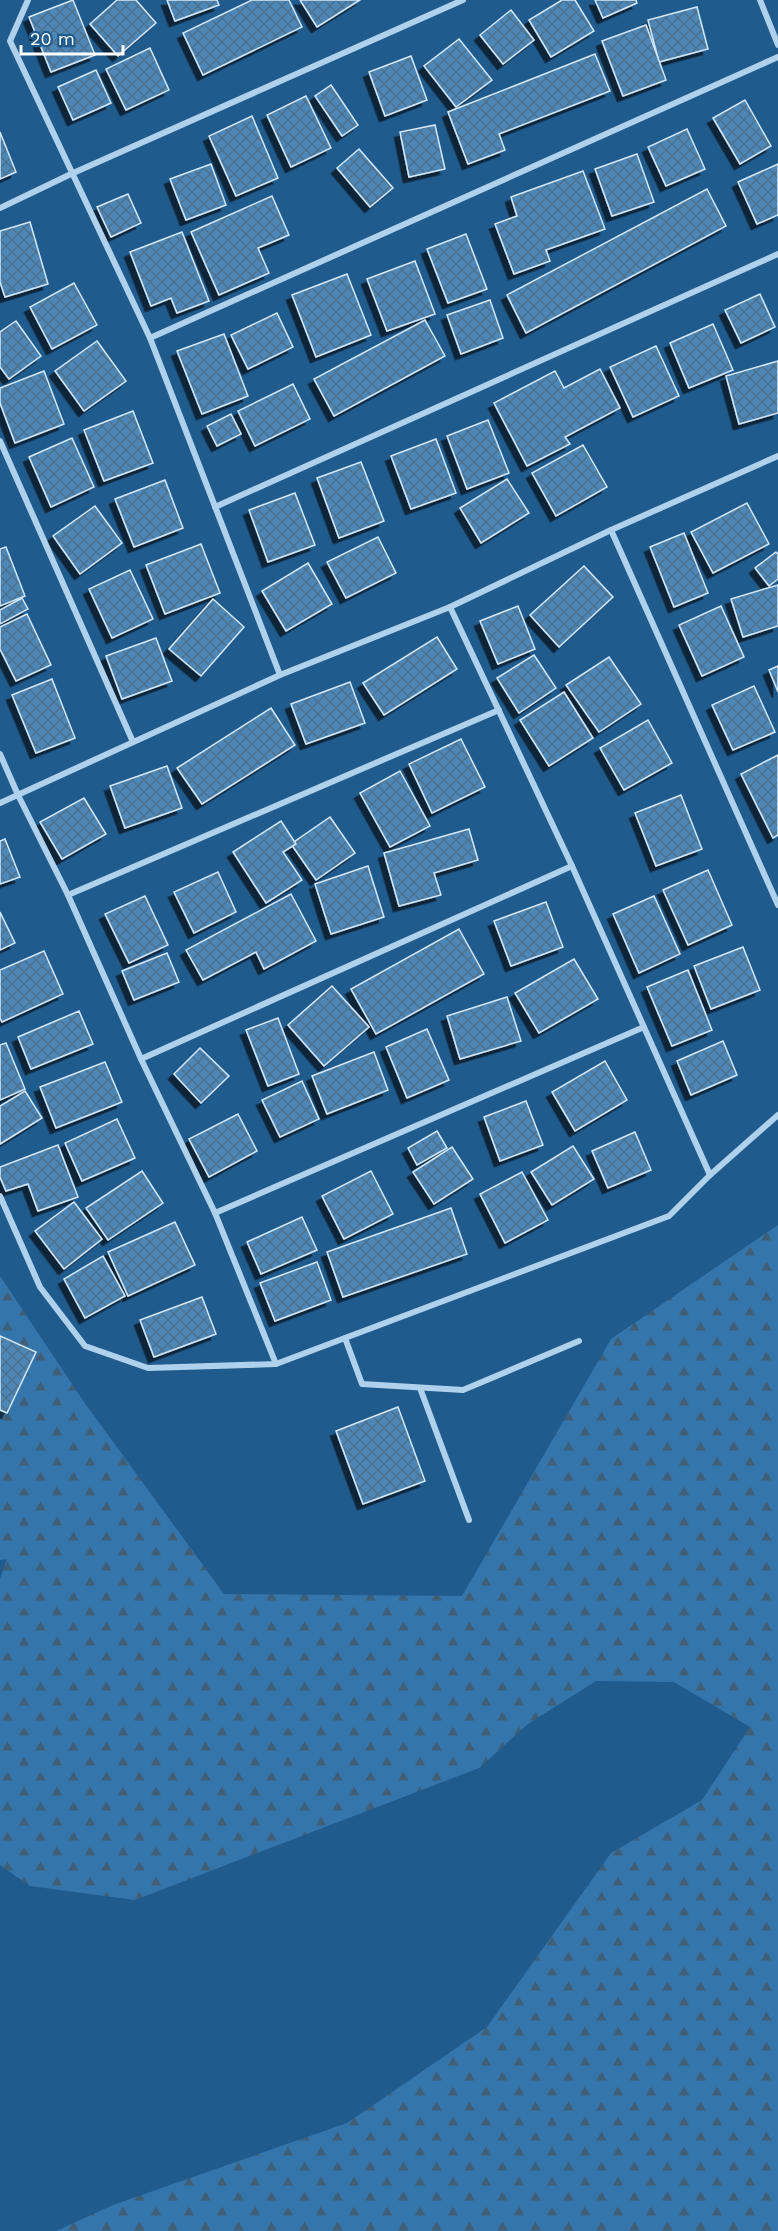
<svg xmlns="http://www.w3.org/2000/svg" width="778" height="2231" font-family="'Work Sans',sans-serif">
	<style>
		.forest { fill: url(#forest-firs) }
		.building { fill: url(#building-cross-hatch); stroke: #d4e8f9; stroke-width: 1.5; filter: url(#shadow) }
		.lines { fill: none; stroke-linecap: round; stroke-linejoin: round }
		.minor { stroke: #afd1ec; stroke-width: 6 }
	</style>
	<defs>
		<pattern id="forest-firs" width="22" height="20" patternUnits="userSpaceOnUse" patternTransform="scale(1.5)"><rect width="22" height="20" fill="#3475ab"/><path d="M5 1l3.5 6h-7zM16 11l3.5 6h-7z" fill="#415e77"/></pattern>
		<pattern id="building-cross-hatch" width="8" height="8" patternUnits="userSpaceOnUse" patternTransform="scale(1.5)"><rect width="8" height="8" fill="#4d87b7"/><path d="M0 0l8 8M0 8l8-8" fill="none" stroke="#4d6f8c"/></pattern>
		<filter id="shadow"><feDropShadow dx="-5.5" dy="5.5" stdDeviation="0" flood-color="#0009"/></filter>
	</defs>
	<rect width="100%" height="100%" fill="#205b8e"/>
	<path class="forest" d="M778 1225V2231H56L113 2205 347 2123 487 2027 611 1853 702 1800 750 1727 674 1682 596 1681 528 1724 479 1768 135 1900 30 1886 0 1865V1579L7 1559 0 1560V1276L84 1402 224 1594 462 1596 611 1339Z"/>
	<g class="building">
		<path d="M73 0 95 55 51 72 29 17Z"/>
		<path d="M117 0H136L156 23 118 56 90 24Z"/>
		<path d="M167 0H217L219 5 175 21Z"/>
		<path d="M252 0H289L302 27 203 75 183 33Z"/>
		<path d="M300 0H360L317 27Z"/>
		<path d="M562 0H575L594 31 551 57 529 20Z"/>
		<path d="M595 0H636L637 3 603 18Z"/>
		<path d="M697 7 708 49 659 62 648 20Z"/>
		<path d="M511 10 534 40 503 64 480 35Z"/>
		<path d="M646 25 666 80 623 96 602 41Z"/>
		<path d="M459 39 492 80 456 107 424 66Z"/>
		<path d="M150 48 169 90 126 110 106 69Z"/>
		<path d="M595 54 610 91 499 134 505 150 468 164 448 112Z"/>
		<path d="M411 56 427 100 385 116 369 72Z"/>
		<path d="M96 70 111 103 73 120 58 87Z"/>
		<path d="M331 85 358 125 342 136 315 96Z"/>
		<path d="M306 96 331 148 291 167 267 115Z"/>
		<path d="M745 100 771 146 740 164 713 118Z"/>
		<path d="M252 116 278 178 236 196 209 136Z"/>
		<path d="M435 125 445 169 409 177 400 132Z"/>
		<path d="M687 129 705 169 666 186 648 147Z"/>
		<path d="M0 132 16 172 0 179Z"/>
		<path d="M359 149 393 188 370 207 337 168Z"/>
		<path d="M637 154 654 202 612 216 595 169Z"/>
		<path d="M211 164 226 205 186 220 170 179Z"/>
		<path d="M778 164V215L757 224 738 182Z"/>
		<path d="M583 171 605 229 546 250 550 261 514 274 495 224 517 216 511 197Z"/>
		<path d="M707 189 726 226 526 333 507 295Z"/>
		<path d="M128 194 141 223 111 237 97 207Z"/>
		<path d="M272 196 289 235 258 248 269 273 219 295 191 232Z"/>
		<path d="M30 222 48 284 5 297 0 282V231Z"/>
		<path d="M182 232 209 301 177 313 171 298 151 306 130 252Z"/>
		<path d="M466 234 487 289 448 303 427 249Z"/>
		<path d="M415 261 435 314 387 331 367 279Z"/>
		<path d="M347 274 371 335 316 357 292 295Z"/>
		<path d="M74 283 97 325 52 349 30 307Z"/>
		<path d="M760 294 775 327 741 343 725 310Z"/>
		<path d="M490 300 503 338 461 354 447 315Z"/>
		<path d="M277 313 293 347 248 369 231 335Z"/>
		<path d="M425 320 445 356 334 416 314 379Z"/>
		<path d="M16 321 41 356 9 379 0 367V332Z"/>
		<path d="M713 324 733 370 689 388 670 343Z"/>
		<path d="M224 334 248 396 202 414 177 351Z"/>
		<path d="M97 341 126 381 84 411 55 371Z"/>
		<path d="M656 346 679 396 633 417 610 367Z"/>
		<path d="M778 361V413L739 424 726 376Z"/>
		<path d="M600 369 620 408 565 437 570 444 527 466 494 403 555 371 564 388Z"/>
		<path d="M44 371 64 424 15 443 0 403V388Z"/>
		<path d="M293 384 310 419 255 446 238 411Z"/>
		<path d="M133 411 153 463 104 481 84 430Z"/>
		<path d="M231 414 241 434 217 446 207 426Z"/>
		<path d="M488 420 509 473 467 489 447 436Z"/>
		<path d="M72 438 94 487 51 507 29 457Z"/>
		<path d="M436 439 456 493 411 509 391 456Z"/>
		<path d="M583 445 607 487 556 516 532 473Z"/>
		<path d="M361 462 384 521 339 538 317 478Z"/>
		<path d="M507 479 529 513 481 543 460 508Z"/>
		<path d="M165 480 183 528 134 547 115 499Z"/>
		<path d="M295 493 315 545 268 562 249 510Z"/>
		<path d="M747 503 769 544 713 573 691 532Z"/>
		<path d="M95 506 122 543 80 574 53 536Z"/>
		<path d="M684 533 708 593 674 607 650 547Z"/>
		<path d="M378 537 396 573 346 598 327 562Z"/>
		<path d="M201 544 220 593 165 614 146 565Z"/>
		<path d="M6 547 25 596 0 606V549Z"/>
		<path d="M776 552 778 554V579L769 586 755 568Z"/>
		<path d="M308 563 332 604 286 631 262 591Z"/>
		<path d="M584 566 613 597 559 647 530 615Z"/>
		<path d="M130 570 153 619 112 638 89 589Z"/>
		<path d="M778 585V626L743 637 731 599Z"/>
		<path d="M22 598 28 609 0 624V610Z"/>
		<path d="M213 599 244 627 201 676 169 649Z"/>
		<path d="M518 606 535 649 498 664 480 621Z"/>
		<path d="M721 606 744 657 702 676 679 625Z"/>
		<path d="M27 614 51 665 16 681 0 649V627Z"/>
		<path d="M437 637 457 669 384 715 363 683Z"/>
		<path d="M156 638 172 681 122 699 106 656Z"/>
		<path d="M534 655 556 688 519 713 497 678Z"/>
		<path d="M609 657 641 704 599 732 566 685Z"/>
		<path d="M778 666V692L769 670Z"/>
		<path d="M52 679 75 738 36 753 12 695Z"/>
		<path d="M350 682 365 723 306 744 291 704Z"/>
		<path d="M754 686 775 732 733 750 712 705Z"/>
		<path d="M564 692 593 738 549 766 520 720Z"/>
		<path d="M271 708 295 745 202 804 177 768Z"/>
		<path d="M648 720 672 763 624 790 600 748Z"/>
		<path d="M461 739 485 787 432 813 409 764Z"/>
		<path d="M778 755V835L773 838 741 774Z"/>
		<path d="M167 766 182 808 125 828 110 786Z"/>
		<path d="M400 771 430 826 390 847 360 793Z"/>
		<path d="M681 795 702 849 656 866 635 813Z"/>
		<path d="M84 798 106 834 62 859 40 822Z"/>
		<path d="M330 817 355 853 316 880 291 844Z"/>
		<path d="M281 821 296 844 283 852 302 880 266 903 233 852Z"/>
		<path d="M469 829 478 860 434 873 441 895 399 906 384 853Z"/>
		<path d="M5 839 20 877 0 884V841Z"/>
		<path d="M368 866 384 917 331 934 315 884Z"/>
		<path d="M708 870 732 925 688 945 663 890Z"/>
		<path d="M218 872 236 912 194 933 174 892Z"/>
		<path d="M291 894 316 941 264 969 256 952 203 980 186 950Z"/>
		<path d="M145 896 168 945 129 963 105 914Z"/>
		<path d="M654 896 680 954 639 973 613 914Z"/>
		<path d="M546 902 563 947 511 966 494 921Z"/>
		<path d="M0 912 15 943 0 950Z"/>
		<path d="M459 929 484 974 376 1034 351 989Z"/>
		<path d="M743 947 760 990 711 1009 694 966Z"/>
		<path d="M44 951 63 994 2 1022 0 1018V970Z"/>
		<path d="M167 953 179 982 134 1000 122 971Z"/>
		<path d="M574 959 598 999 539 1033 515 993Z"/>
		<path d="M688 970 712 1030 672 1046 647 987Z"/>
		<path d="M332 986 369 1027 324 1066 288 1025Z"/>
		<path d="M507 997 521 1041 460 1059 447 1016Z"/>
		<path d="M79 1011 93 1044 31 1069 18 1037Z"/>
		<path d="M278 1018 299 1074 268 1086 246 1030Z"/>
		<path d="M427 1029 449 1080 407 1098 386 1047Z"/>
		<path d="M723 1041 737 1075 691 1095 677 1061Z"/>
		<path d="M6 1043 25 1089 0 1100V1045Z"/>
		<path d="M200 1048 229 1076 201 1103 174 1074Z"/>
		<path d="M374 1052 388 1090 327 1114 312 1076Z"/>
		<path d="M605 1061 627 1100 575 1131 552 1092Z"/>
		<path d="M105 1062 122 1102 56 1128 40 1087Z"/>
		<path d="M302 1081 319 1119 280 1137 262 1100Z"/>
		<path d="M25 1091 42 1118 0 1144V1106Z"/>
		<path d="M526 1101 543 1145 500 1161 484 1117Z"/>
		<path d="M238 1114 257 1151 209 1177 189 1139Z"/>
		<path d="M117 1119 135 1158 82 1181 65 1143Z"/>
		<path d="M437 1131 447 1148 417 1165 408 1148Z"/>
		<path d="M635 1132 651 1170 608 1188 592 1151Z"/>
		<path d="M58 1145 78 1197 38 1211 28 1184 6 1191 0 1177V1167Z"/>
		<path d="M573 1146 594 1179 552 1205 531 1172Z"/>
		<path d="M452 1147 473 1179 434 1204 413 1172Z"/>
		<path d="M142 1171 163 1203 108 1240 86 1208Z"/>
		<path d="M371 1171 393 1214 344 1239 322 1196Z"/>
		<path d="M522 1172 548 1220 505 1243 480 1194Z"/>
		<path d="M74 1202 102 1239 64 1269 35 1231Z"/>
		<path d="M451 1208 467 1254 343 1297 327 1252Z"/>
		<path d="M302 1217 317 1250 261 1274 247 1242Z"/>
		<path d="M175 1222 195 1265 128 1296 108 1252Z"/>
		<path d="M103 1256 125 1296 85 1318 64 1279Z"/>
		<path d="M317 1262 331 1300 275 1321 260 1283Z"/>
		<path d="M202 1297 216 1334 154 1357 140 1320Z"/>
		<path d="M0 1336 36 1352 7 1413 0 1410Z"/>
		<path d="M398 1407 425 1481 363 1504 336 1431Z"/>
	</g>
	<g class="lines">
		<g class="minor">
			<path d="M28 0 10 41 150 338 280 675"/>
			<path d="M760 0 778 45"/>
			<path d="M0 208 71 174 463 0"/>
			<path d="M150 338 778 57"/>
			<path d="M0 441 133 742"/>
			<path d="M215 507 778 254"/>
			<path d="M611 530 778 905"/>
			<path d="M450 607 572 866 710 1175"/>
			<path d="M0 754 18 795 68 895 141 1059 215 1213 276 1364"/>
			<path d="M0 803 280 675 450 607 611 530 778 456"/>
			<path d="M68 895 499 710"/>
			<path d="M141 1059 572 866"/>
			<path d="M0 1196 40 1287 85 1346 148 1368 276 1364 669 1216 710 1175 778 1115"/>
			<path d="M215 1213 644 1027"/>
			<path d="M345 1338 362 1384 463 1390 579 1341"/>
			<path d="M420 1388 469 1520"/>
		</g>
	</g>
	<path d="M21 45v9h102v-9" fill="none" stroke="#ffffff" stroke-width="3"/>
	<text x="30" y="45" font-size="18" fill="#ffffff" stroke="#205b8e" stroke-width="4.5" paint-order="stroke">20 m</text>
</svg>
